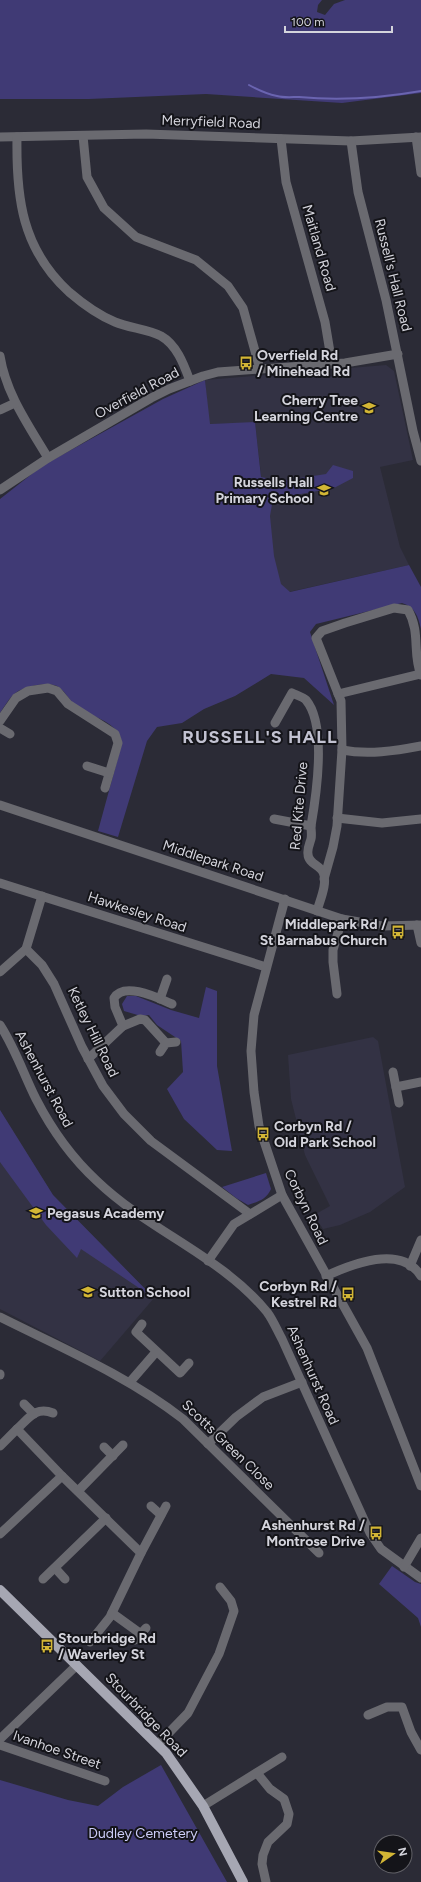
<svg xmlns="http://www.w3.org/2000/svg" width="421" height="1882" font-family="Figtree,sans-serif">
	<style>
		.built { fill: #333244 }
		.green { fill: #403a75 }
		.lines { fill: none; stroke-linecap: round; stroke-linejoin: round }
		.stream { stroke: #6a64b0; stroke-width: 2 }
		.minor { stroke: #6a6a70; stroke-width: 9 }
		.major { stroke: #a6a7b3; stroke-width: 10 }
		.labels { text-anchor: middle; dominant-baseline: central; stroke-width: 4; stroke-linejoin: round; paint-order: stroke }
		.street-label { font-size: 14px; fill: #d4d4dc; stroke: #141419 }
		.poi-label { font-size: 14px; font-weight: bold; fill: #d4d4dc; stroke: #141419; text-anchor: start }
		.park-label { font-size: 14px; fill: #cecef9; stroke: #141419 }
		.district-label { font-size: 18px; font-weight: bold; letter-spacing: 1px; fill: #c2c2d1; stroke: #141419 }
	</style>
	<rect width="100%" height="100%" fill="#2b2b36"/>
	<g class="built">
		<path d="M386 365 394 371 413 460 380 467 400 547 409 565 275 595 255 423 209 424 205 380Z"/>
		<path d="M373 1037 378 1041 405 1187 370 1212 340 1225 323 1229 314 1215 330 1206 305 1155 291 1099 288 1055Z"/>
		<path d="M0 1110 53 1195 154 1298 100 1361 0 1309Z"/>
	</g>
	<g class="green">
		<path d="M0 0H322L318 5 317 12 325 15 334 4 345 0H421V93L342 103 206 94 89 99H0Z"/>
		<path d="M205 380 210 424 255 422 261 477 281 481 326 474 333 465 353 471V478L334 488 273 499 270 516 274 556 281 584 290 592 409 565 421 587V629C418 616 415 607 402 603L316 624 310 632 334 705 304 678 271 674 235 696 204 709 182 723 157 727 147 741 118 837 98 831 122 743C119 724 100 720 84 711 81 709 77 707 74 704 68 698 64 690 57 686 47 681 20 687 13 695 8 700 4 707 0 713V499L42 466 163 399Z"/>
		<path d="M206 987 217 991V1066L232 1151 217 1150 184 1119 167 1089 183 1072 181 1041 157 1025 149 1015 141 1016 124 1011 122 1004 127 996H136L171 1010 199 1018Z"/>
		<path d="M0 1110 53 1195 154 1298 81 1249 77 1258 46 1225 0 1162Z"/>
		<path d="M266 1173 271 1189C266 1200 259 1201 248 1205L236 1198 222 1187Z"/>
		<path d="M392 1566 415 1582 421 1584V1627L418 1618 379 1584Z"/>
		<path d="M161 1765 227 1882H0V1780L68 1800 98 1806 123 1787Z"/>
	</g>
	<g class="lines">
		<path class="stream" d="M249 85C258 90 267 94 277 96 284 98 292 97 299 97 340 101 381 98 421 91"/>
		<g class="minor">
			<path d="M83 136 87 177 104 208 136 237 196 260 228 286 243 308 260 369"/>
			<path d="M0 137 146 134 351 141 421 137"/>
			<path d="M17 137C16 198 22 249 69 292 83 304 98 315 115 322 129 328 147 329 161 336 177 345 184 365 190 381"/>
			<path d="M416 137 421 173"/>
			<path d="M281 139 286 182 325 322 332 364"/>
			<path d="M351 141 358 192 386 300 413 431 421 461"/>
			<path d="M0 356C6 394 29 426 48 458"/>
			<path d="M0 410 15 403"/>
			<path d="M0 490 48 458 151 398 169 389 203 376 218 372 345 363 398 354"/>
			<path d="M338 694 420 674"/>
			<path d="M0 721 16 698 28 691 48 688 57 691 68 704 115 734 118 743 105 788"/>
			<path d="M275 723 292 693C296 695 303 697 306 700 327 725 316 797 311 826 311 831 312 835 311 839 310 843 307 849 308 854 308 863 319 865 323 872 328 883 320 900 317 911"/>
			<path d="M0 728 10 734"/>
			<path d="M342 750C368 755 395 751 421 746"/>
			<path d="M87 766 109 773"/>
			<path d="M0 805 342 919 382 926 421 925"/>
			<path d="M337 818 382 823 421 819"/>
			<path d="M274 819 311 826"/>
			<path d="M324 879 333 847 337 826 342 750 341 701 316 638 322 631 345 623 394 608 408 610C421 633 412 653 421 675"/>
			<path d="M0 883 266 967"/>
			<path d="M285 899 254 1015 251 1051 254 1092 259 1126 282 1195 367 1348 421 1486"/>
			<path d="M417 925 421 943"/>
			<path d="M26 949 42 965 54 984 82 1047 103 1086 124 1114 151 1141 250 1214"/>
			<path d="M0 972 26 949 42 896"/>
			<path d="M337 994 333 962V950L342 919"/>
			<path d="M160 999 167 979"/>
			<path d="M0 1025C15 1048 24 1075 36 1099 52 1130 72 1158 97 1181 149 1231 221 1256 267 1312 273 1320 277 1330 282 1339L370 1533 381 1549 421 1578"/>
			<path d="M123 1026 140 1019 145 1020 166 1043"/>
			<path d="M160 1052 166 1043 176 1042"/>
			<path d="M88 1059 123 1026 115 1007 114 998C124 981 158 998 172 1004"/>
			<path d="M393 1072 399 1103"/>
			<path d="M396 1087 421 1082"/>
			<path d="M208 1261 234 1224 282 1195"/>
			<path d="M410 1266 421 1240"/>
			<path d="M326 1276C352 1264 401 1244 421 1276"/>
			<path d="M0 1317C62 1348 128 1376 183 1419L319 1553"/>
			<path d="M142 1324 136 1332 180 1373 189 1363"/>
			<path d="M0 1374V1375"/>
			<path d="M130 1382 156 1352"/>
			<path d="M24 1404 34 1414"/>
			<path d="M17 1429C29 1418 36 1406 53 1413"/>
			<path d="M208 1444 236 1417 263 1397 302 1382"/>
			<path d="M0 1446 17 1429 62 1476 141 1553 110 1617 90 1642"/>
			<path d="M104 1447 113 1456"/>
			<path d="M78 1491 123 1445"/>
			<path d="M151 1506 161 1515"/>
			<path d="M0 1534 62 1476"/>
			<path d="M141 1553 166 1506"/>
			<path d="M404 1567 421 1538"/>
			<path d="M55 1568 65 1579"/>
			<path d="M43 1579 106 1518"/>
			<path d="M112 1613 141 1634"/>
			<path d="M135 1640 146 1628"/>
			<path d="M368 1715 387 1707H402L411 1732 421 1750"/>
			<path d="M0 1739 77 1665"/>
			<path d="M158 1744 188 1713 219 1654 234 1611 231 1601 220 1587"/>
			<path d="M0 1745 105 1781"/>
			<path d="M257 1773 270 1789 284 1799 289 1814 287 1824 268 1842 263 1855 262 1864 266 1882"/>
			<path d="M203 1806 282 1757"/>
		</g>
		<path class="major" d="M0 1590 166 1753 203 1806 243 1882"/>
	</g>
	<defs>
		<g id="bus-bare" transform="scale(1.08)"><path d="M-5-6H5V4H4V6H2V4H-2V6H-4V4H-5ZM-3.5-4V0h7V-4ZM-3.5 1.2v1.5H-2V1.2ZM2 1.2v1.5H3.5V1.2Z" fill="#d3b635" stroke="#141419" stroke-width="2.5" paint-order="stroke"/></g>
		<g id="school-bare" transform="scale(1.08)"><path d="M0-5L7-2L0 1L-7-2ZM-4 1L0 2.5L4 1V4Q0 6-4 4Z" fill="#d3b635" stroke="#141419" stroke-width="2.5" paint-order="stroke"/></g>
	</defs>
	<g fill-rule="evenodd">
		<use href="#bus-bare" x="246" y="363"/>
		<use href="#school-bare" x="369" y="408"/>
		<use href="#school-bare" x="324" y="490"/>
		<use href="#bus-bare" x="398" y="932"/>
		<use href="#bus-bare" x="263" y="1134"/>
		<use href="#school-bare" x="36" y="1213"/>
		<use href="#school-bare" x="88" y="1292"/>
		<use href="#bus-bare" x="348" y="1294"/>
		<use href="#bus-bare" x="376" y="1533"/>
		<use href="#bus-bare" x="47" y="1646"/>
	</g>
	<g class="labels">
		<g class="street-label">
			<text transform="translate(211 122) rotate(2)">Merryfield Road</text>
			<text transform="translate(319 248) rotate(74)">Maitland Road</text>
			<text transform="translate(393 275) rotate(76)">Russell's Hall Road</text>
			<text transform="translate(137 393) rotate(-28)">Overfield Road</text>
			<text transform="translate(299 806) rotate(-85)">Red Kite Drive</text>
			<text transform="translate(213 861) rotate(18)">Middlepark Road</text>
			<text transform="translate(137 912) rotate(18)">Hawkesley Road</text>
			<text transform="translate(93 1032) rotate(64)">Ketley Hill Road</text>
			<text transform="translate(44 1079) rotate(62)">Ashenhurst Road</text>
			<text transform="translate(306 1207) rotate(64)">Corbyn Road</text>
			<text transform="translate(313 1375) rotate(66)">Ashenhurst Road</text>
			<text transform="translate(228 1445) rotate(44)">Scotts Green Close</text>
			<text transform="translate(146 1715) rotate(46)">Stourbridge Road</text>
			<text transform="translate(57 1750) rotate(19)">Ivanhoe Street</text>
		</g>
		<g class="poi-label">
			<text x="257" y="355">Overfield Rd<tspan x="257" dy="16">/ Minehead Rd</tspan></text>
			<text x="358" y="400" text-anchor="end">Cherry Tree<tspan x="358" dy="16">Learning Centre</tspan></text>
			<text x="313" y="482" text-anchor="end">Russells Hall<tspan x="313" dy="16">Primary School</tspan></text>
			<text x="387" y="924" text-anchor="end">Middlepark Rd /<tspan x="387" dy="16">St Barnabus Church</tspan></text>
			<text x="274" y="1126">Corbyn Rd /<tspan x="274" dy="16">Old Park School</tspan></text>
			<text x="47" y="1213">Pegasus Academy</text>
			<text x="337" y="1286" text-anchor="end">Corbyn Rd /<tspan x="337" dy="16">Kestrel Rd</tspan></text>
			<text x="99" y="1292">Sutton School</text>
			<text x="365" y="1525" text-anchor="end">Ashenhurst Rd /<tspan x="365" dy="16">Montrose Drive</tspan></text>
			<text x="58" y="1638">Stourbridge Rd<tspan x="58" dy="16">/ Waverley St</tspan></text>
		</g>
		<g class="park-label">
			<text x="143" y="1833">Dudley Cemetery</text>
		</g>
		<g class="district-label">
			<text x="260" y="737">RUSSELL'S HALL</text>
		</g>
	</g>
	<g transform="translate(393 1854) rotate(77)"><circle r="19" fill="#141419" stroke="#616167"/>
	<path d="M0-3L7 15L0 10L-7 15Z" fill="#d3b635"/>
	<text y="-6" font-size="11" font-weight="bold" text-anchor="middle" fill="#d4d4dc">N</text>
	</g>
	<path d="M285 26v6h107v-6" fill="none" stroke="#d4d4dc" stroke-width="2"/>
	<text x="291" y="26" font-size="12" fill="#d4d4dc" stroke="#141419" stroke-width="3" paint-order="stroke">100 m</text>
</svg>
